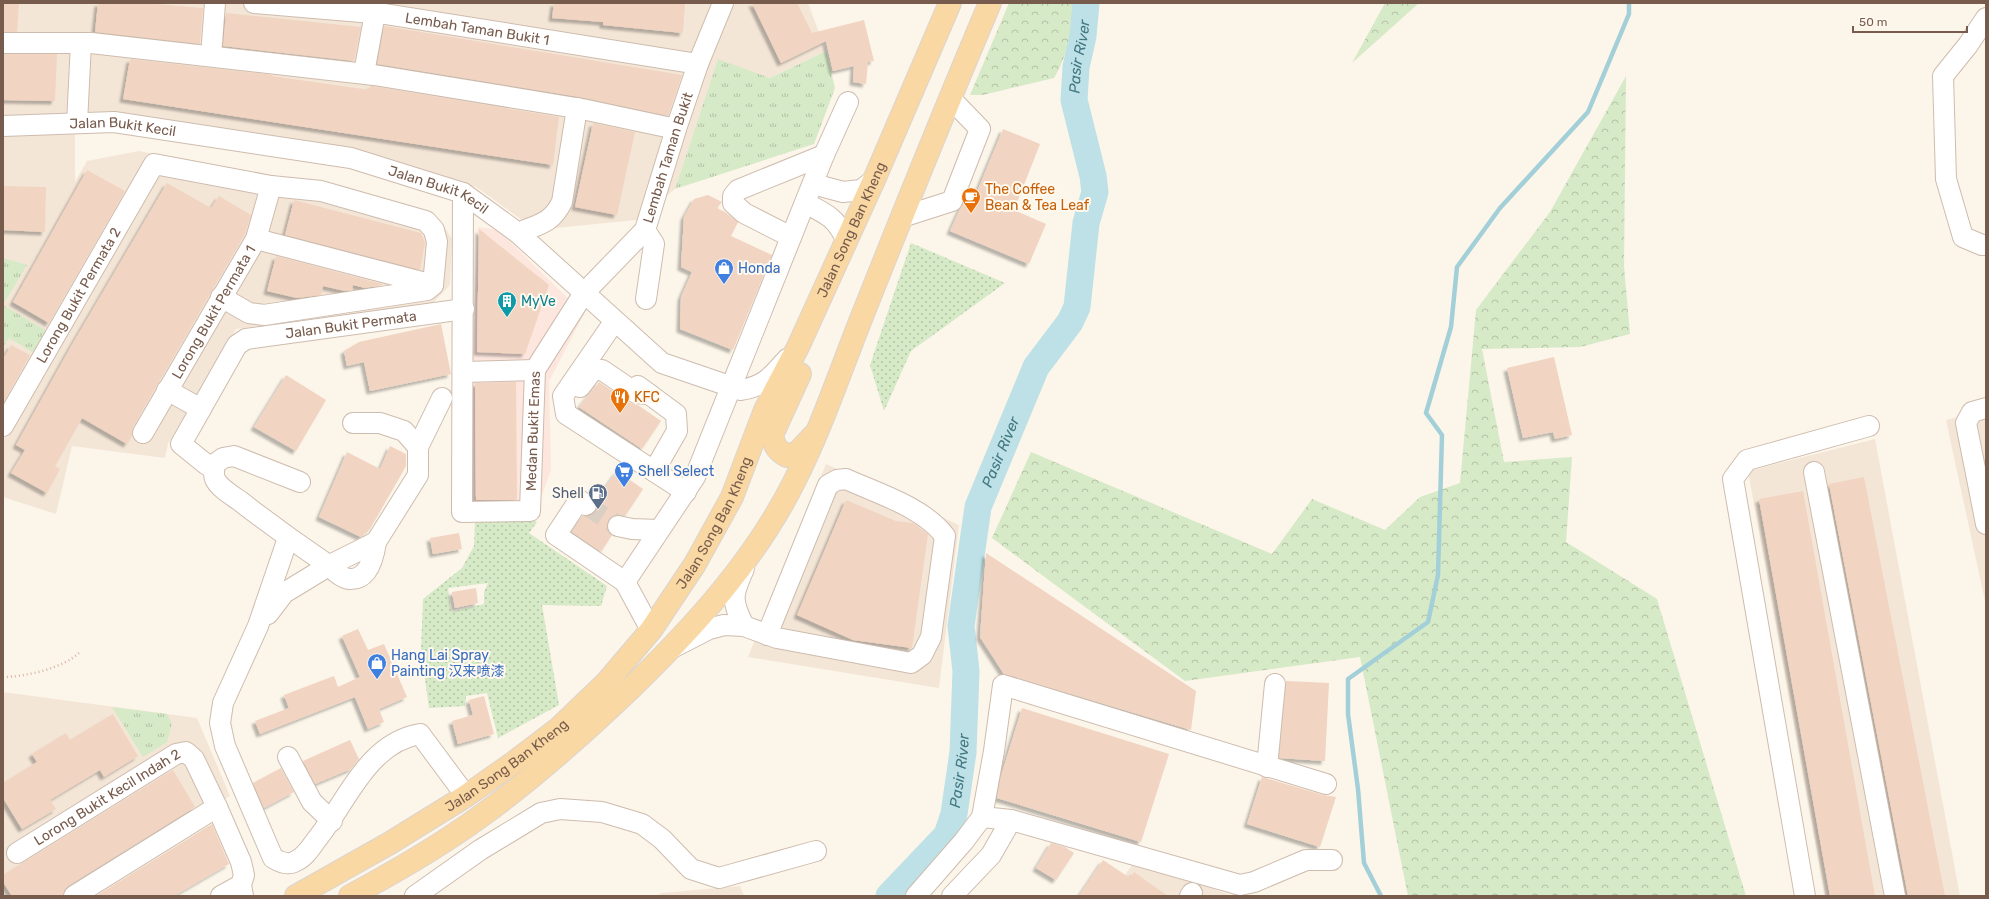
<svg xmlns="http://www.w3.org/2000/svg" width="1989" height="899" font-family="Rubik,'Noto Sans SC',sans-serif">
	<style>
		.residential { fill: #f4e6d7 }
		.commercial { fill: #fce6dd }
		.grass { fill: url(#grass-dots); fill-rule: evenodd }
		.forest { fill: url(#forest-crowns) }
		.park { fill: url(#park-tufts) }
		.lines { fill: none; stroke-linecap: round; stroke-linejoin: round }
		.stream { stroke: #a3d0d8; stroke-width: 4.5 }
		.river { stroke: #bde1e6; stroke-width: 27 }
		.building { fill: #f1d4c1; filter: url(#shadow) }
		.minor-tunnel { stroke: #dbcec2; stroke-width: 20; stroke-dasharray: 20 10; stroke-linecap: butt }
		.minor-casing { stroke: #cebcae; stroke-width: 22 }
		.major-casing { stroke: #dcd4d0; stroke-width: 24 }
		.path { stroke: #d7b7a3; stroke-width: 2.5; stroke-dasharray: 1 3; stroke-linecap: butt }
		.minor { stroke: #fff; stroke-width: 20 }
		.major { stroke: #f9d8a3; stroke-width: 22 }
		.labels { text-anchor: middle; dominant-baseline: central; stroke-width: 4; stroke-linejoin: round; paint-order: stroke }
		.street-label { font-size: 14px; fill: #775b4c; stroke: #fff9ef }
		.food-label { font-size: 14px; fill: #c56008; stroke: #fff9ef; text-anchor: start }
		.shop-label { font-size: 14px; fill: #366cbe; stroke: #fff9ef; text-anchor: start }
		.culture-label { font-size: 14px; fill: #0d838f; stroke: #fff9ef; text-anchor: start }
		.service-label { font-size: 14px; fill: #4e5e75; stroke: #fff9ef; text-anchor: end }
		.water-label { font-size: 15px; font-style: italic; fill: #437883; stroke: #fff9ef }
	</style>
	<defs>
		<pattern id="grass-dots" width="8" height="8" patternUnits="userSpaceOnUse"><rect width="8" height="8" fill="#d6eac7"/><path d="M2 2h.1M6 6h.1" fill="none" stroke="#b2c1a4" stroke-width="1.8" stroke-linecap="round"/></pattern>
		<pattern id="forest-crowns" width="20" height="18" patternUnits="userSpaceOnUse"><rect width="20" height="18" fill="#d6eac7"/><path d="M2 6a3 3 0 1 1 6 0M12 15a3 3 0 1 1 6 0" fill="none" stroke="#b2c1a4"/></pattern>
		<pattern id="park-tufts" width="24" height="20" patternUnits="userSpaceOnUse"><rect width="24" height="20" fill="#d6eac7"/><path d="M3 7l-1-3M5 7V3M7 7l1-3M15 17l-1-3M17 17v-4M19 17l1-3" fill="none" stroke="#b2c1a4"/></pattern>
		<filter id="shadow"><feDropShadow dx="-3.5" dy="3.5" stdDeviation="1" flood-color="#0004"/></filter>
	</defs>
	<rect width="100%" height="100%" fill="#fcf5e9"/>
	<g class="residential">
		<path d="M3 3H808L826 51 770 78 718 60 675 189 636 220 536 230 476 187 351 157 75 120V182L87 161 139 151 342 192 439 219 452 239 450 285 433 303 236 329 168 444 165 458 72 446 56 514 3 497Z"/>
		<path d="M1986 410V606L1946 420Z"/>
		<path d="M1875 439 1960 896H1825L1748 471Z"/>
		<path d="M826 464 959 525 939 688 748 657Z"/>
		<path d="M3 692 197 718 230 796 59 896H3Z"/>
		<path d="M1135 861 1233 896H1110Z"/>
		<path d="M740 886 744 896H656L662 893Z"/>
	</g>
	<path class="commercial" d="M478 227 498 230 584 314 549 381 551 470 533 519 464 522Z"/>
	<g class="grass">
		<path d="M911 243 1005 283 911 351 884 411 870 365Z"/>
		<path d="M533 519 537 522 529 533 607 586 601 606 542 605 559 705 498 738 487 693 466 696 465 706 429 708 421 650 423 599 462 568 474 546 475 522ZM488 583 484 592V604L451 612 448 588Z"/>
	</g>
	<g class="forest">
		<path d="M1009 3H1076C1072 29 1068 55 1054 78L983 95H970Z"/>
		<path d="M1385 3H1419L1352 63Z"/>
		<path d="M1626 76 1624 266 1630 334 1580 347 1482 349 1504 462 1572 457 1566 542 1657 599 1746 896H1408L1360 657 1185 681 992 538 1031 452 1272 554 1312 499 1385 530 1420 497 1460 483 1476 310 1550 212Z"/>
	</g>
	<g class="park">
		<path d="M826 51 835 88 814 144 675 189 718 59 770 78Z"/>
		<path d="M3 258 27 265 3 305Z"/>
		<path d="M3 305 52 334 39 356 9 338 3 347Z"/>
		<path d="M112 707 167 714 172 724 167 742 143 757Z"/>
	</g>
	<g class="lines">
		<path class="stream" d="M1381 896 1364 863 1358 789 1348 714V679L1428 622 1438 575 1442 435 1426 413 1451 327 1457 267 1500 208 1588 112 1629 14V3"/>
		<path class="river" id="s1" d="M889 896 947 835 954 814 963 752 966 671 961 626 978 507 1036 367 1070 322 1077 307 1086 223 1095 192 1093 176 1074 100 1076 67 1083 36 1086 3"/>
	</g>
	<g class="building">
		<path d="M3 3H19L17 32H3Z"/>
		<path d="M98 3H145L203 8 200 44 95 32Z"/>
		<path d="M554 3H685L683 33 603 25V22L552 18Z"/>
		<path d="M752 3H797L812 33 864 20 874 61 868 62 866 84 853 82 854 66 833 71 826 41 781 63Z"/>
		<path d="M226 13 361 27 354 61 223 46Z"/>
		<path d="M384 26 682 75 668 116 579 97 377 64Z"/>
		<path d="M3 54H57L55 101 3 100Z"/>
		<path d="M130 59 272 75V76L370 90V86H372L559 117 553 165 123 99Z"/>
		<path d="M593 123 635 132 617 215 575 207Z"/>
		<path d="M1003 129 1040 144 1014 210 1046 224 1029 264 950 231 968 191 976 194Z"/>
		<path d="M87 170 125 191 49 323 13 302Z"/>
		<path d="M167 183 211 208 219 196 251 215 245 234 157 385 133 427 132 436 127 444 82 418 55 466 60 469 47 493 11 473 25 450 16 445 70 348Z"/>
		<path d="M3 186 46 187 45 232 3 230Z"/>
		<path d="M708 195 722 202 717 208 725 212 738 222 731 236 772 255 733 350 680 329 681 297 692 272 681 267 684 217 694 199Z"/>
		<path d="M294 200 421 233 425 243 420 270 285 235Z"/>
		<path d="M479 229 549 285 525 354 477 352Z"/>
		<path d="M276 256 382 284V285L365 288 353 285 352 290 345 291 323 286 321 295 297 298 267 291Z"/>
		<path d="M441 324 451 374 370 391 364 362 347 366 344 351 359 342Z"/>
		<path d="M11 345 30 355 3 403V359Z"/>
		<path d="M1554 357 1572 435 1555 439 1553 432 1523 438 1507 368Z"/>
		<path d="M286 375 326 400 296 451 254 427Z"/>
		<path d="M516 382 517 500H476L475 383Z"/>
		<path d="M599 382 630 403 638 405 661 421 642 449 579 407Z"/>
		<path d="M390 446 406 454V466L370 529 361 537 319 517 347 452 380 469Z"/>
		<path d="M617 471 643 489 625 516 615 515 609 519 607 529 612 535 601 552 572 532 582 516H590L595 512 597 506 596 500Z"/>
		<path d="M1864 477 1945 896H1908L1829 484Z"/>
		<path d="M1803 491 1875 896H1830L1759 499Z"/>
		<path d="M846 500 896 521 913 523 928 534 912 648 853 640 797 615Z"/>
		<path d="M459 533 462 549 433 554 430 538Z"/>
		<path d="M986 553 1196 691 1191 730 1004 674 980 637Z"/>
		<path d="M476 588 478 603 455 608 452 592Z"/>
		<path d="M358 629 368 650 384 644 407 697 379 709 384 722 368 729 355 697 260 734 255 721 289 708 284 695 334 676 338 687 360 677 342 636Z"/>
		<path d="M1286 681 1329 683 1325 761 1279 758Z"/>
		<path d="M484 696 494 734 458 744 452 721 473 715 469 700Z"/>
		<path d="M1022 708 1169 754 1141 842 997 798 1001 776Z"/>
		<path d="M113 714 138 756 104 777 100 770 50 800 56 809 22 829 3 798V783L37 762 32 754 66 733 70 740Z"/>
		<path d="M350 740 359 759 351 769 315 784 303 761Z"/>
		<path d="M281 768 294 792 264 808 253 783Z"/>
		<path d="M173 770 195 807 68 886 64 890 63 896H12L3 882V875Z"/>
		<path d="M1262 777 1323 795 1336 797 1320 847 1247 824Z"/>
		<path d="M212 824 229 864 174 896H96Z"/>
		<path d="M1051 843 1065 847 1074 853 1056 880 1036 868Z"/>
		<path d="M1103 860 1130 878 1134 872 1168 896H1079Z"/>
	</g>
	<g class="lines">
		<path class="minor-tunnel" d="M586 505 618 526"/>
		<g class="minor-casing">
			<g id="minor">
				<path id="s2" d="M254 3 385 14 698 64"/>
				<path d="M1986 18 1968 45 1943 76 1946 179 1963 237 1982 245H1986"/>
				<path d="M3 43H91L374 75 582 109 676 129"/>
				<path d="M211 56 215 3"/>
				<path d="M364 73 375 13"/>
				<path d="M77 123 81 43"/>
				<path id="s3" d="M3 126 114 122 351 158 463 193 518 233 662 363 741 390C765 386 772 376 787 359"/>
				<path d="M813 184 843 192 861 190 874 180"/>
				<path id="s4" d="M463 193 462 512 530 511 535 370 584 293 645 230 676 129 698 64 723 3"/>
				<path d="M805 203C825 213 837 218 846 240"/>
				<path d="M902 217 952 201 980 129 950 98"/>
				<path d="M645 230 654 244 646 299"/>
				<path d="M518 233C539 224 551 224 562 202L577 108"/>
				<path d="M791 237 744 213 733 203V196L738 190 824 155"/>
				<path d="M256 239 433 285"/>
				<path d="M614 322 563 396 566 414 686 492"/>
				<path d="M464 372 535 370"/>
				<path d="M638 386 676 414 677 431 654 471"/>
				<path d="M580 387 593 370H602L636 393 649 394"/>
				<path d="M167 390 201 409"/>
				<path d="M1986 408 1972 412 1966 423 1986 524"/>
				<path id="s5" d="M3 426 154 164 271 186 321 191 426 221 434 230 437 242 433 285 427 290 264 315 249 313 221 297"/>
				<path id="s6" d="M143 433 256 239 271 186"/>
				<path d="M418 447 442 398"/>
				<path id="s7" d="M215 464 207 465 181 444 237 345 246 339 464 309"/>
				<path d="M1814 472 1895 896"/>
				<path d="M300 482 234 456 223 458 215 464C214 469 213 474 215 479 219 488 233 496 240 501 267 522 293 541 321 560 330 565 341 580 351 579 369 579 374 556 376 542"/>
				<path d="M586 505 579 500 556 535 625 582 651 630"/>
				<path d="M618 526 632 529 659 530"/>
				<path d="M288 538 258 626 223 703 220 723 225 746 273 858C280 862 288 866 296 861 305 857 311 847 317 839 347 802 367 743 420 734L466 796"/>
				<path d="M625 582 695 477 824 155 848 102"/>
				<path d="M268 614 284 593 330 565 376 542 418 475V447L404 431 380 423H353"/>
				<path d="M744 626 777 638 911 663 922 655 931 637 945 536C923 507 879 494 846 479L837 480 828 485 767 635"/>
				<path d="M674 647 709 629 724 625 744 626C731 600 732 595 744 569"/>
				<path d="M288 757 312 802 332 821"/>
				<path d="M1267 767 1275 684"/>
				<path d="M982 817 1011 820 1240 885 1254 882 1306 860H1332"/>
				<path id="s8" d="M17 853 176 754 186 752 194 759 217 807 241 862 244 875 241 885 243 896"/>
				<path d="M74 896 217 807"/>
				<path d="M221 896 241 885"/>
				<path d="M415 896 480 850 541 813 560 809 602 812 642 824 662 839 691 869 719 878 816 851"/>
				<path d="M916 896 964 841 982 817 994 751 1003 685 1326 784"/>
				<path d="M952 896 991 855 1011 820"/>
				<path d="M1190 896 1192 893"/>
				<path d="M1805 896 1733 479 1747 460 1869 426"/>
			</g>
		</g>
		<g class="major-casing">
			<g id="major">
				<path d="M800 374 772 435C774 445 777 451 787 456L798 452 813 436"/>
				<path id="s9" d="M296 896 390 843 466 796 513 763 559 728 606 683 651 630 695 564 732 497 765 410 798 347 874 180 950 3"/>
				<path d="M350 896C395 872 440 846 481 816 534 778 585 732 632 687 694 627 755 560 794 482 822 427 842 366 865 309 906 206 947 104 990 3"/>
			</g>
		</g>
		<path class="path" d="M3 677C25 677 63 668 79 653"/>
		<use href="#minor" class="minor"/>
		<use href="#major" class="major"/>
	</g>
	<defs>
		<g id="cafe-pin" transform="scale(1)"><path d="M0 17L-7.5 6A9.5 9.5 0 1 1 7.5 6Z" fill="#e8710a" stroke="#fff9ef"/><path d="M-5.5-4.5H6V0H3Q3 3.5 0 3.5H-2.5Q-5.5 3.5-5.5 0ZM3-3.2v2h1.7v-2ZM-6 4.5H4V6H-6Z" fill="#fff"/></g>
		<g id="shop-pin" transform="scale(1)"><path d="M0 17L-7.5 6A9.5 9.5 0 1 1 7.5 6Z" fill="#3f7fe0" stroke="#fff9ef"/><path d="M-5-2.5h2.3a2.7 3.5 0 0 1 5.4 0H5L5.5 6h-11ZM-1.5-2.5h3a1.5 2.3 0 0 0-3 0Z" fill="#fff"/></g>
		<g id="building-pin" transform="scale(1)"><path d="M0 17L-7.5 6A9.5 9.5 0 1 1 7.5 6Z" fill="#0f9aa8" stroke="#fff9ef"/><path d="M-4-6H4V6H1V3H-1V6H-4ZM-2.5-4.3h1.7v1.8h-1.7ZM.8-4.3h1.7v1.8H.8ZM-2.5-1h1.7V.8h-1.7ZM.8-1h1.7V.8H.8Z" fill="#fff"/></g>
		<g id="restaurant-pin" transform="scale(1)"><path d="M0 17L-7.5 6A9.5 9.5 0 1 1 7.5 6Z" fill="#e8710a" stroke="#fff9ef"/><path d="M-5-6h1v4h1v-4h1v4h1v-4h1v5L-1.5 .5V6h-2V.5L-5-1ZM5-6V6H3V1.5H1.5Q1.5-4 5-6Z" fill="#fff"/></g>
		<g id="supermarket-pin" transform="scale(1)"><path d="M0 17L-7.5 6A9.5 9.5 0 1 1 7.5 6Z" fill="#3f7fe0" stroke="#fff9ef"/><path d="M-6-5.5h2.5l.6 2H6L4.5 2H-2.5L-4.4-4H-6ZM-1.5 3.2a1.3 1.3 0 1 0 .1 0ZM3 3.2a1.3 1.3 0 1 0 .1 0Z" fill="#fff"/></g>
		<g id="fuel-pin" transform="scale(1)"><path d="M0 17L-7.5 6A9.5 9.5 0 1 1 7.5 6Z" fill="#5c6f8a" stroke="#fff9ef"/><path d="M-5.5-6h7V0h2V4h1.3V-2.5L3-4.5l.8-.8L6-3V5H2.5V1h-1V6h-7ZM-4.2-4.7v3.2H.2V-4.7Z" fill="#fff"/></g>
	</defs>
	<g fill-rule="evenodd">
		<use href="#cafe-pin" x="971" y="197"/>
		<use href="#shop-pin" x="724" y="268"/>
		<use href="#building-pin" x="507" y="301"/>
		<use href="#restaurant-pin" x="620" y="397"/>
		<use href="#supermarket-pin" x="624" y="471"/>
		<use href="#fuel-pin" x="598" y="493"/>
		<use href="#shop-pin" x="377" y="663"/>
	</g>
	<g class="labels">
		<g class="street-label">
			<text stroke="none"><textPath href="#s2" startOffset="225">Lembah Taman Bukit 1</textPath></text>
			<text stroke="none"><textPath href="#s3" startOffset="120">Jalan Bukit Kecil</textPath></text>
			<text stroke="none"><textPath href="#s4" startOffset="783">Lembah Taman Bukit</textPath></text>
			<text stroke="none"><textPath href="#s3" startOffset="444">Jalan Bukit Kecil</textPath></text>
			<text stroke="none"><textPath href="#s9" startOffset="896">Jalan Song Ban Kheng</textPath></text>
			<text stroke="none"><textPath href="#s5" startOffset="151">Lorong Bukit Permata 2</textPath></text>
			<text stroke="none"><textPath href="#s6" startOffset="140">Lorong Bukit Permata 1</textPath></text>
			<text stroke="none"><textPath href="#s7" startOffset="272">Jalan Bukit Permata</textPath></text>
			<text stroke="none"><textPath href="#s4" startOffset="467">Medan Bukit Emas</textPath></text>
			<text stroke="none"><textPath href="#s9" startOffset="572">Jalan Song Ban Kheng</textPath></text>
			<text stroke="none"><textPath href="#s9" startOffset="248">Jalan Song Ban Kheng</textPath></text>
			<text stroke="none"><textPath href="#s8" startOffset="106">Lorong Bukit Kecil Indah 2</textPath></text>
		</g>
		<g class="food-label">
			<text x="985" y="189">The Coffee<tspan x="985" dy="16">Bean &amp; Tea Leaf</tspan></text>
			<text x="634" y="397">KFC</text>
		</g>
		<g class="shop-label">
			<text x="738" y="268">Honda</text>
			<text x="638" y="471">Shell Select</text>
			<text x="391" y="655">Hang Lai Spray<tspan x="391" dy="16">Painting 汉来喷漆</tspan></text>
		</g>
		<g class="culture-label">
			<text x="521" y="301">MyVe</text>
		</g>
		<g class="service-label">
			<text x="584" y="493">Shell</text>
		</g>
		<g class="water-label">
			<text stroke="none"><textPath href="#s1" startOffset="895">Pasir River</textPath></text>
			<text stroke="none"><textPath href="#s1" startOffset="475">Pasir River</textPath></text>
			<text stroke="none"><textPath href="#s1" startOffset="150">Pasir River</textPath></text>
		</g>
	</g>
	<rect width="1989" height="899" fill="none" stroke="#775b4c" stroke-width="8"/>
	<path d="M1853 26v6h114v-6" fill="none" stroke="#775b4c" stroke-width="2"/>
	<text x="1859" y="26" font-size="12" fill="#775b4c" stroke="#fff9ef" stroke-width="3" paint-order="stroke">50 m</text>
</svg>
